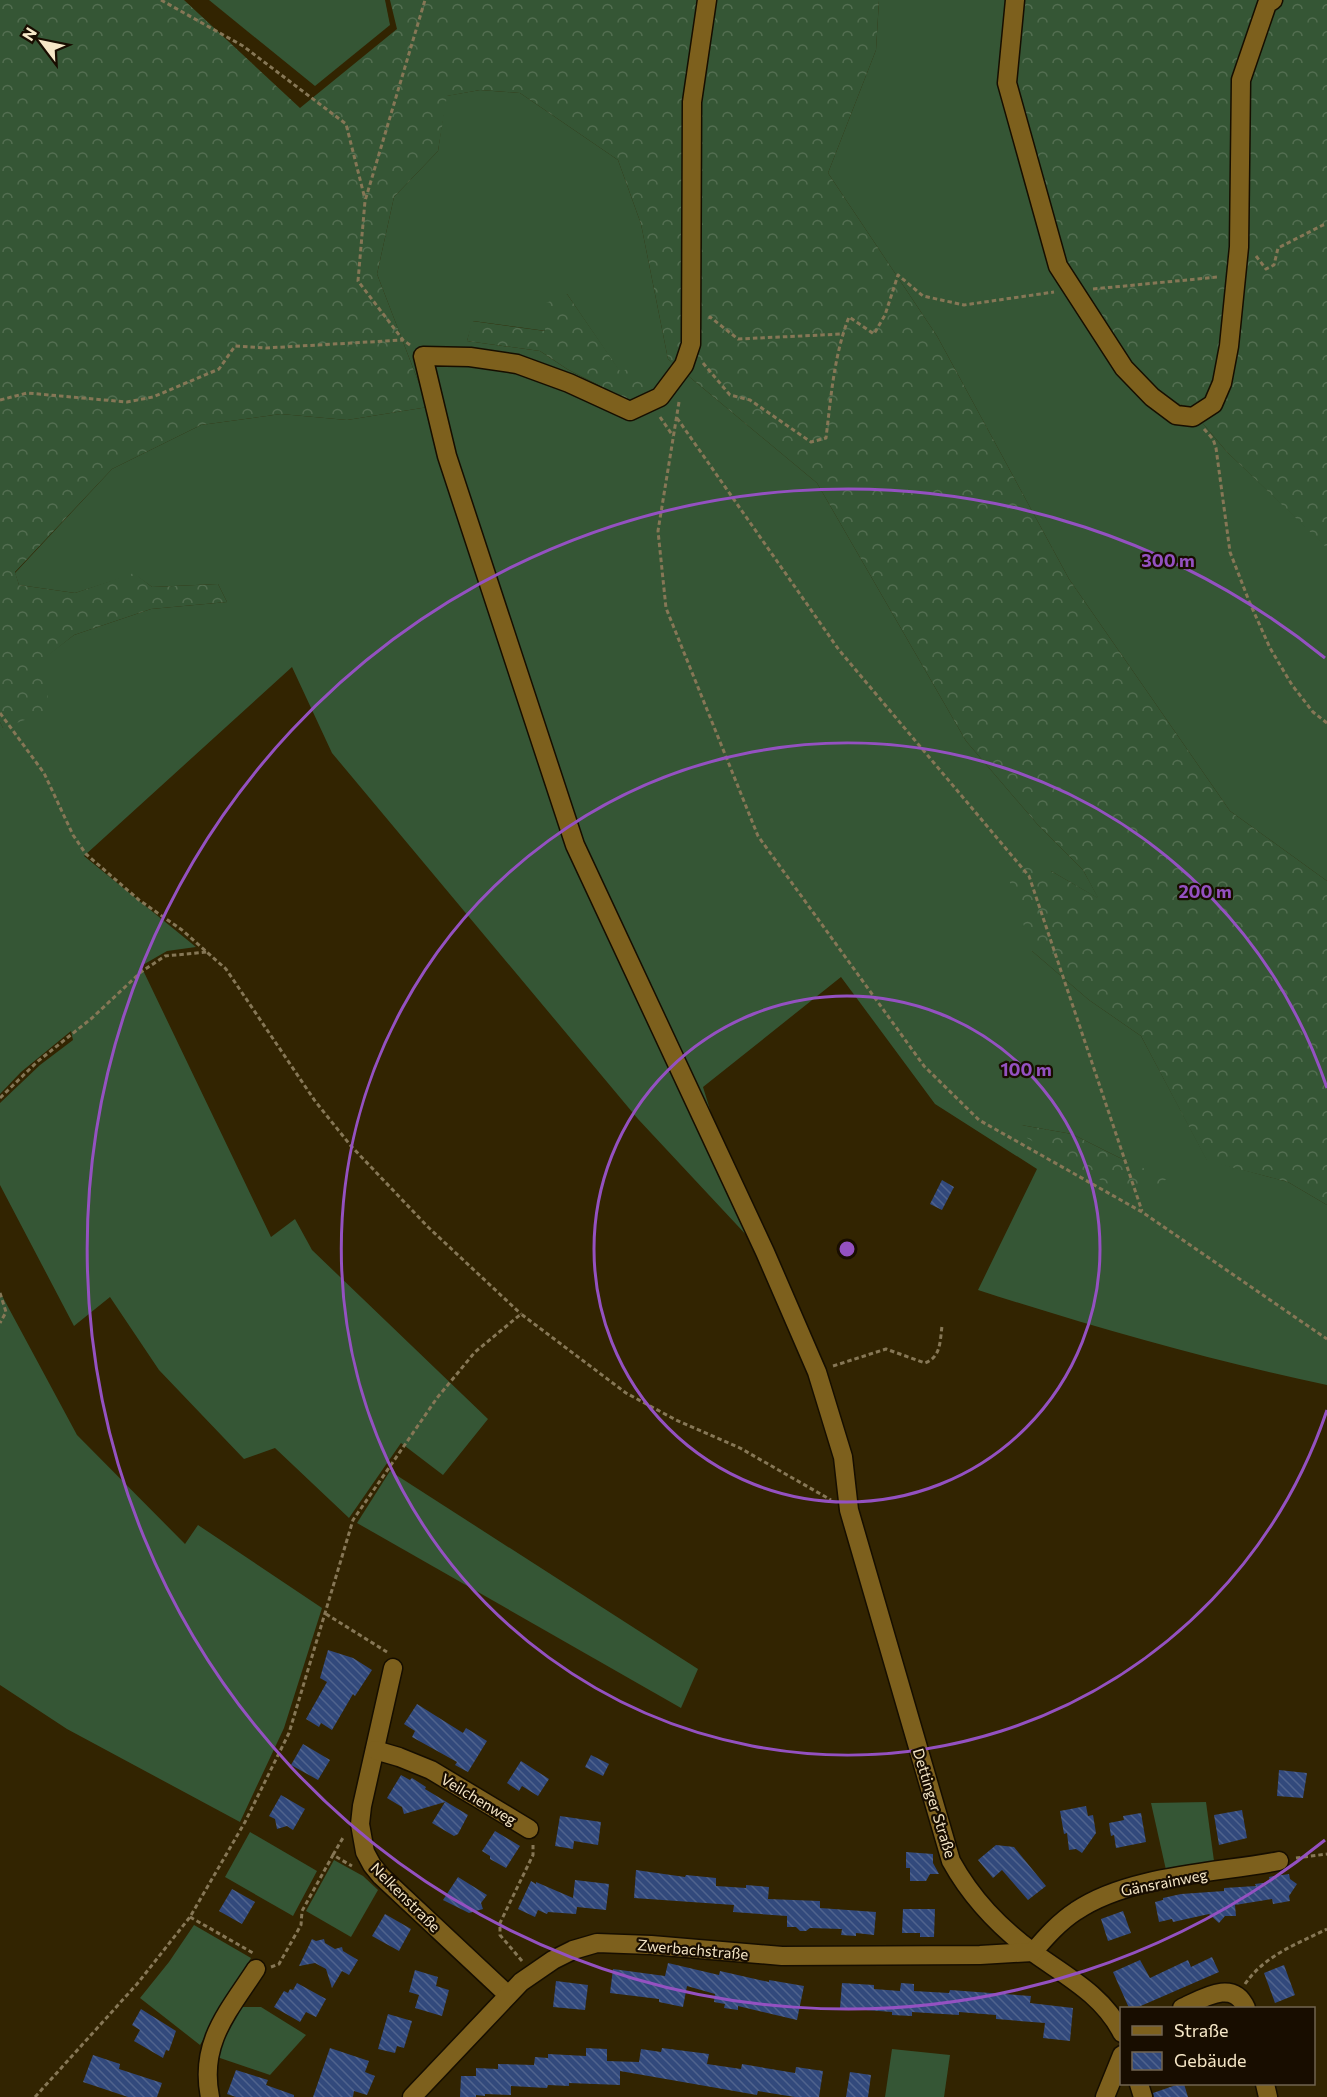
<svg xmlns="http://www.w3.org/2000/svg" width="1327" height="2097" font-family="Commissioner,sans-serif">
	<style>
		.grass { fill: #355635; fill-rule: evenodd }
		.forest { fill: url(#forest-crowns) }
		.building { fill: url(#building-back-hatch) }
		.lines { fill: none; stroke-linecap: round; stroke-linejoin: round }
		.minor-casing { stroke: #160e00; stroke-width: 21 }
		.path { stroke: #867756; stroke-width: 3; stroke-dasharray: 4.5 3; stroke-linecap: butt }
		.minor { stroke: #7d601d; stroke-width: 18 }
		.ring { fill: none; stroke: #9451c1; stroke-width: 3 }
		.labels { text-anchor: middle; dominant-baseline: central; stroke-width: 4.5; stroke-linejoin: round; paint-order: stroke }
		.street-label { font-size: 15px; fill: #f6e7c7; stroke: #180d00 }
		.centre { fill: #9451c1; stroke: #180d00; stroke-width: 3 }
		.ring-label { font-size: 18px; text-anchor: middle; font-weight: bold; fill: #9451c1; stroke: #180d00; stroke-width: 4.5; stroke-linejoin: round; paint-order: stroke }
	</style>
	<defs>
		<pattern id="forest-crowns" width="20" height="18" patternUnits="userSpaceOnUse" patternTransform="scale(1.5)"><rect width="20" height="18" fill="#355635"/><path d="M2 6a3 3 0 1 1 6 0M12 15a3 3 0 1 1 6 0" fill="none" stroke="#536e51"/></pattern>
		<pattern id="building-back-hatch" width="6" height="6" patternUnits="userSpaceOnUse" patternTransform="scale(1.5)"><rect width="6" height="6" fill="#32497c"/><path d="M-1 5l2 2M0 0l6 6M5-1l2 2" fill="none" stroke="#50638d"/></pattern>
	</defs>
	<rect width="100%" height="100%" fill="#322401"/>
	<g class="grass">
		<path d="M209 0H385L390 25 315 86Z"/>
		<path d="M879 0H1005V76L1164 399 1189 407 1227 452 1327 547V881L1230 811 1069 579 937 336 828 173 876 50Z"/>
		<path d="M480 90 520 93 618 160 641 224 668 359 817 483 966 741 1038 825 1083 870 1099 899 1051 871 1032 951 1089 1000 1141 1036 1207 1160 1288 1182 1327 1205V1385C1209 1360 1093 1327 978 1290L1037 1169 935 1104 841 977 703 1087 750 1239 638 1119 332 753 292 667 84 856 196 947 167 951 141 966 271 1237 295 1219 312 1250 488 1419 443 1475 401 1443 349 1518 275 1448 244 1459 159 1370 110 1297 74 1326 0 1185V1103L40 1065 73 1040 71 1031 21 1072 0 1094V722L3 728 45 657 74 635 151 609 227 602 218 584 152 587 134 574 75 593 19 585 15 573 112 469 201 425 281 414 347 420 428 407 377 274 394 197 438 151 446 96ZM567 294 620 372 625 399 567 369 540 351 467 341 473 321 546 331ZM1021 1125 1072 1134 1130 1163Z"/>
		<path d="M0 1292 77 1435 185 1544 198 1525 322 1608 284 1728 240 1822 67 1729 0 1685Z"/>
		<path d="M390 1471 698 1669 681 1708 357 1523Z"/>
		<path d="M1206 1802 1214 1861 1166 1870 1151 1803Z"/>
		<path d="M250 1832 317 1871 293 1916 225 1877Z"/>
		<path d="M334 1860 363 1876 378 1890 351 1937 306 1911Z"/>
		<path d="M194 1925 251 1958 200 2045 140 1998 169 1962Z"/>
		<path d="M240 2007H261L306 2035 270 2075 217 2057 222 2038Z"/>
		<path d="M892 2049 950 2055 944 2097H885Z"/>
	</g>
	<g class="forest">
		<path d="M0 0H184L300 108 397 29 390 0H879L876 50 828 173 937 336 1069 579 1230 811 1327 881V1205L1288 1182 1207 1161 1141 1036 1089 1000 1032 951 1004 864 1051 871 1098 898 1083 870 1038 825 966 741 817 483 668 359 641 224 618 160 520 93 480 90 447 96 438 151 394 197 377 274 428 407 347 420 281 414 201 425 112 469 15 572 19 585 75 593 134 573 152 587 218 584 227 602 151 609 74 635 45 658 49 711 3 728 0 722Z"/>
		<path d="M1005 0H1327V548L1227 452 1189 407 1164 399 1053 274 1005 76Z"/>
		<path d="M567 294 620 371 638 367 649 390 626 399 567 369 540 351 467 341 472 321 545 331 546 303Z"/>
		<path d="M1021 1125 1072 1134 1130 1163 1169 1178 1132 1198 1020 1134Z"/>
	</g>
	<g class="building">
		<path d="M942 1180 954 1187 942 1210 930 1204Z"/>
		<path d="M328 1650 353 1658 372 1670 355 1696 353 1694 332 1730 321 1723 319 1727 306 1719 327 1682 320 1678Z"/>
		<path d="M417 1704 463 1733 466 1728 487 1741 468 1772 455 1765 457 1762 412 1737 415 1731 404 1724Z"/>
		<path d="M303 1744 330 1760 318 1780 291 1765Z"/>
		<path d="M591 1755 609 1764 603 1776 585 1767Z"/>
		<path d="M521 1761 549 1779 538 1796 522 1786 519 1791 507 1783Z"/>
		<path d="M1279 1770 1307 1773 1303 1798 1277 1796Z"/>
		<path d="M401 1775 410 1780 412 1778 426 1787 425 1789 468 1815 458 1834 454 1836 432 1823 445 1802 404 1814 402 1807 387 1798Z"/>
		<path d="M281 1795 305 1809 293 1830 287 1826 277 1829 275 1819 269 1816Z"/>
		<path d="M1086 1806 1088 1816 1093 1815 1096 1833 1082 1853 1076 1849 1069 1850 1067 1833 1064 1834 1060 1811Z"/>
		<path d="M1242 1810 1247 1838 1219 1845 1214 1815Z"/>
		<path d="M1141 1813 1146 1842 1116 1848 1114 1835 1111 1836 1109 1823 1124 1820 1123 1816Z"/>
		<path d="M560 1816 601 1822 598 1845 574 1841 573 1849 555 1846Z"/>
		<path d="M495 1831 520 1846 506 1868 490 1859V1856L482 1851Z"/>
		<path d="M996 1845 1014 1847 1046 1886 1028 1900 1002 1870 993 1878 978 1860Z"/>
		<path d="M906 1852 933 1854V1863L939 1874H930L926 1881H910V1868H906Z"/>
		<path d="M636 1870 685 1877 686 1875 716 1878V1886L746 1888V1885L769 1887 768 1899 820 1901V1908L876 1912 874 1935 856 1933V1936L841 1935 842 1929 810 1928 806 1931H800L796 1927H787V1916L733 1912 734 1905 634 1898Z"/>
		<path d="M1289 1874 1290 1879 1297 1884 1289 1896 1290 1901 1273 1904 1272 1899 1235 1905 1236 1916H1225L1219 1923 1209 1914 1173 1922 1172 1919 1159 1922 1155 1902 1163 1900V1898L1181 1894 1224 1891V1888L1256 1886 1255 1884 1270 1882 1269 1877Z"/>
		<path d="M458 1877 487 1895 481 1903 483 1909 469 1913 443 1900Z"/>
		<path d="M575 1880 609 1884 606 1910 577 1907 576 1914 548 1912 547 1914 538 1910 535 1917 518 1909 531 1881 536 1884V1882L573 1898Z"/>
		<path d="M232 1889 255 1902 242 1924 219 1911Z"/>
		<path d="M903 1909H935L934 1937H920V1933H902Z"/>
		<path d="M1123 1911 1131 1933 1108 1941 1101 1919Z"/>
		<path d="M385 1914 411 1929 399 1951 372 1936Z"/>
		<path d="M312 1939 316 1941 324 1939 325 1943 335 1949 342 1947 343 1951 358 1960 349 1975 342 1971 332 1988 326 1969 315 1963 299 1966Z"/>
		<path d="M1212 1957 1219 1972 1136 2008H1129L1113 1972 1140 1960 1150 1978 1188 1960 1191 1967Z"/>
		<path d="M668 1963 719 1975 720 1971 769 1982V1980L804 1986 797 2020 738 2006V2010L724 2008 725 2004 714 2002 715 1994 687 1986 683 2007 659 2002V1999L610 1993 613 1969 665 1976Z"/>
		<path d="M1284 1965 1295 1995 1275 2003 1264 1973Z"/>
		<path d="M415 1970 438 1977 436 1986 449 1990 442 2016 415 2008 419 1995 409 1992Z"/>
		<path d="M556 1981 588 1985 585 2010 553 2007Z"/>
		<path d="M297 1983 326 1999 316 2017 306 2012 300 2022 274 2007 284 1991 288 1993 290 1989 293 1990Z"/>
		<path d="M842 1983 874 1985V1989L900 1991 901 1983 914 1984V1991L949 1993 950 1990 1031 1996 1030 2003 1073 2008 1070 2041 1043 2038 1045 2023 996 2019V2015L959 2012V2015L912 2012V2016L892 2015V2012L840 2008Z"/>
		<path d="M141 2009 176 2031 169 2051 166 2050 163 2058 134 2041 140 2030 132 2025Z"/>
		<path d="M388 2014 412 2021 404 2048 397 2046 395 2053 378 2049Z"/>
		<path d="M330 2048 369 2061 365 2072 375 2076 367 2095 354 2091 353 2097H313Z"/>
		<path d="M586 2048 607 2049V2061L639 2062 641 2049 661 2052 662 2048 709 2054 707 2064 741 2069 742 2064 795 2073 796 2067 823 2071 819 2097H795L758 2091 757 2095 620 2071V2085L569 2083V2086L548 2085 547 2088 511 2086V2095L485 2094V2096L476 2095V2097H460L461 2076H476V2068L498 2069V2064L534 2065 535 2057 548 2058V2054L586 2056Z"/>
		<path d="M93 2055 120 2064 119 2069 162 2083 157 2097H128L83 2082Z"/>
		<path d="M236 2070 268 2080 266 2085 294 2095V2097H236L227 2094Z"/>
		<path d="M850 2072 871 2075 868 2097H846Z"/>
		<path d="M1179 2084H1184L1188 2097H1154L1153 2093Z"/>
	</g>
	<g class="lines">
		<g class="minor-casing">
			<g id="minor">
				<path d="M707 0 692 102 691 344 684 365 660 397 630 411 569 383 517 364 470 357 423 356 447 456 575 845 765 1252 817 1372 843 1457 849 1510 951 1861C972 1899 999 1927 1034 1953 1066 1976 1103 1995 1122 2033"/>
				<path d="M1015 0 1007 83 1058 266 1124 368 1152 397 1176 415 1193 417 1213 404 1222 383 1229 346 1239 247 1241 80 1267 4 1273 0"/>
				<path d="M393 1668 362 1806 360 1824 365 1852 372 1865 381 1876 508 1995"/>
				<path d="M375 1750 399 1757 431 1770 529 1829"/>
				<path d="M1182 2008C1202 1999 1233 1978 1246 2008"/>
				<path d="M1139 2084 1143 2097"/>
				<path d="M1265 2084 1268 2097"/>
				<path d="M210 2097C199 2043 228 2012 256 1969"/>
				<path d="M412 2097 521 1982 553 1960 573 1950 597 1943 651 1945 782 1956 980 1955 1033 1952C1046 1937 1059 1922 1076 1911 1129 1875 1216 1873 1279 1861"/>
				<path d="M1105 2097 1122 2055"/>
			</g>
		</g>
		<g class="path">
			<path d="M161 0 243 46 346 124 365 199"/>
			<path d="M1256 256 1266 269 1274 265 1278 248 1323 225 1327 224"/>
			<path d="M1093 289 1218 277"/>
			<path d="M710 319V317L738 339 842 334"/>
			<path d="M410 345 403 340 358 281 365 201 425 0"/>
			<path d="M703 363 730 395 750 400 811 442 826 438C831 397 834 355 849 317L874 334 885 315 898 275 923 296 964 305 1054 292"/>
			<path d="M0 400 27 393 127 402 153 397 219 369 235 346 266 348 403 340"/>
			<path d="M679 402 658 531 666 608 758 836 924 1066 979 1120 1142 1212 1327 1339"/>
			<path d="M660 417 673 436"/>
			<path d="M677 418 839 650 1029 876 1142 1211"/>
			<path d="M1204 429 1213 439 1216 448 1230 552 1249 601 1270 648 1292 685 1313 712 1327 723"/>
			<path d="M0 713 44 773 73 835 86 854 139 900 182 930 226 969 315 1101 351 1146 428 1227 521 1314"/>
			<path d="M0 1098 37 1062 92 1018 141 972 165 956 207 952"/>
			<path d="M0 1293 6 1312 0 1323"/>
			<path d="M833 1366 886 1349 925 1363C941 1357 940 1341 942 1326"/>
			<path d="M326 1614 387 1652"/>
			<path d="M333 1855 344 1836"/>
			<path d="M1296 1858 1327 1854"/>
			<path d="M190 1917 253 1953"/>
			<path d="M522 1961 500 1935V1923L533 1855V1845"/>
			<path d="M271 1967 279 1964 301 1925 302 1911 333 1855 352 1866"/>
			<path d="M1245 1984C1265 1955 1297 1944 1327 1929"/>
			<path d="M35 2097 137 1984 190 1917 245 1822 289 1733 353 1520 437 1398 475 1352 521 1314 626 1393 676 1420 740 1448 831 1500"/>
		</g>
		<use href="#minor" class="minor"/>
	</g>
	<g class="ring">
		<circle cx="847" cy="1249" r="253"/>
		<path d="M1327 1410A506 506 0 1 1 1327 1088"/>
		<path d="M1325 1840A760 760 0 1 1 1325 658"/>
	</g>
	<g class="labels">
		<g class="street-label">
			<text transform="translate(479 1799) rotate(31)">Veilchenweg</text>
			<text transform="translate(935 1803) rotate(73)">Dettinger Straße</text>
			<text transform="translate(1164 1882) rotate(-11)">Gänsrainweg</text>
			<text transform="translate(406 1897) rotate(45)">Nelkenstraße</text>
			<text transform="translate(693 1949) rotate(5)">Zwerbachstraße</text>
		</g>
	</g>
	<circle cx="847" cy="1249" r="9" class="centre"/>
	<g class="ring-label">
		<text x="1168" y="567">300 m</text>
		<text x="1205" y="898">200 m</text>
		<text x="1026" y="1076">100 m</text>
	</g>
	<rect x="1120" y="2007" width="195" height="78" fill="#180d00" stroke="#716450" stroke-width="1.5"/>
	<rect x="1132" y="2026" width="30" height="9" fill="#7d601d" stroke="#716450" stroke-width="1.5"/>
	<text x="1174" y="2037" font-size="18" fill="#f6e7c7">Straße</text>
	<rect x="1132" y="2052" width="30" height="18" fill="url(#building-back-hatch)" stroke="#716450" stroke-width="1.5"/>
	<text x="1174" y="2067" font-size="18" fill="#f6e7c7">Gebäude</text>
	<g transform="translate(42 42) rotate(302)" stroke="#180d00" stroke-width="4.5" paint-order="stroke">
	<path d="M0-4.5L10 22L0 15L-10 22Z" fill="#f6e7c7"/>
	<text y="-9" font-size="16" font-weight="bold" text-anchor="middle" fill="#f6e7c7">N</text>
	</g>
</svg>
